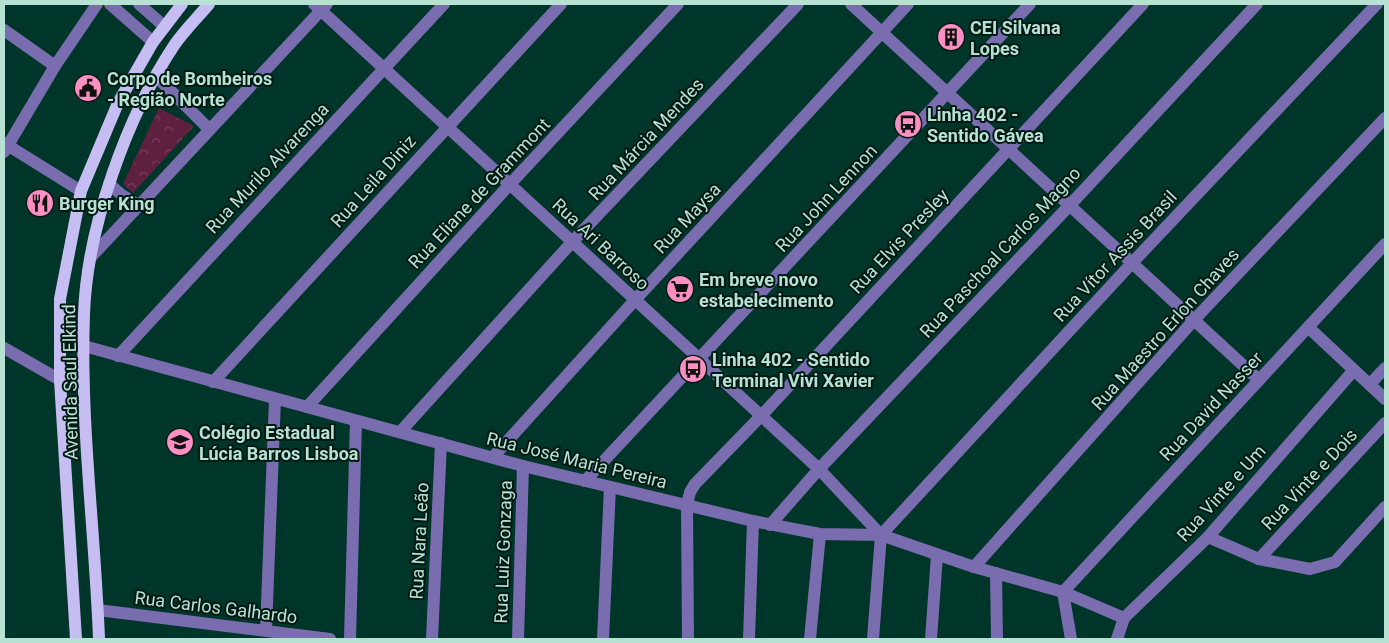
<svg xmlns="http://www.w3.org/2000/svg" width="1389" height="643" font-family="Roboto,sans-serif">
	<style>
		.park { fill: url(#park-crowns) }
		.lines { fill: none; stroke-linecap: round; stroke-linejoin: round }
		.minor { stroke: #7a6daf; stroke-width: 12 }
		.major { stroke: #c6bdf3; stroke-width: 12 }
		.labels { text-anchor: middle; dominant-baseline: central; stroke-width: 4; stroke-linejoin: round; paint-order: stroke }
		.poi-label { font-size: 18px; font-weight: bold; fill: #b7e1d3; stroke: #001a13; text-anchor: start }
		.street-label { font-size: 18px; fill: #b7e1d3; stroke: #001a13 }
	</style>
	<defs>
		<pattern id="park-crowns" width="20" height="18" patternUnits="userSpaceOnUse" patternTransform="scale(1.25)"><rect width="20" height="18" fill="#5f2040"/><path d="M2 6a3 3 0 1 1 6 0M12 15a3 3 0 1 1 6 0" fill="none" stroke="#74405b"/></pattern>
	</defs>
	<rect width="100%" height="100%" fill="#003529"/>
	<path class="park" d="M159 108 194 126 133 193 123 184Z"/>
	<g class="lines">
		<g class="minor">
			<path d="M110 4 153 42"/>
			<path d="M139 4 164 26"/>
			<path d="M314 4 819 469 881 535"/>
			<path d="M851 4 1259 380"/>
			<path d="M4 30 55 66"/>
			<path d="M156 76 209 129"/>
			<path d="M4 143 81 191"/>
			<path d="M4 152 55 66 97 4"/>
			<path d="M109 184 122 195 138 205"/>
			<path d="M91 257 327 4"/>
			<path d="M1308 327 1385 399"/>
			<path d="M84 346 523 466 753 521 820 534 881 535 974 567 1063 592 1124 618"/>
			<path d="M4 348 60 380 84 385"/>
			<path d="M118 356 444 4"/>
			<path d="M213 382 561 4"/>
			<path d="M1370 384 1385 368"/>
			<path d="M307 407 511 183 678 4"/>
			<path d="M400 432 573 241 798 4"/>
			<path d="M493 457 635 300 908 4"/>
			<path d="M585 481 1030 4"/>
			<path d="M770 525 819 469 1070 205 1257 4"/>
			<path d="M881 535 1132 263 1377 4"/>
			<path d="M1208 537 1259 559 1310 569 1335 562 1385 507"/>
			<path d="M1259 559 1385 423"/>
			<path d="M974 567 1194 320 1385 118"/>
			<path d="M996 573 997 639"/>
			<path d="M1063 592 1385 244"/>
			<path d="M1063 592 1071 639"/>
			<path d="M98 610 330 639"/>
			<path d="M266 630 275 399"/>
			<path d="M350 639 356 421"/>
			<path d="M432 639 441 443"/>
			<path d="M518 639 523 466"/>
			<path d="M603 639 610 487"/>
			<path d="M688 639 687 505 690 492 695 484 762 415 1143 4"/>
			<path d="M749 639 753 521"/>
			<path d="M810 639 820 534"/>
			<path d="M873 639 881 535"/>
			<path d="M931 639 937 555"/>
			<path d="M1117 639 1124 618 1208 537 1354 370"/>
		</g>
		<g class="major">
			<path d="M76 639 60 380V299L81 191 118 103 153 42 182 4"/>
			<path d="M99 639C95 531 80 422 84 314 87 227 127 116 175 44 185 30 198 17 209 4"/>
		</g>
	</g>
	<defs>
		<g id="building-disc" transform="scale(1.4375)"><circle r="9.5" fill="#fc8fc1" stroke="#001a13"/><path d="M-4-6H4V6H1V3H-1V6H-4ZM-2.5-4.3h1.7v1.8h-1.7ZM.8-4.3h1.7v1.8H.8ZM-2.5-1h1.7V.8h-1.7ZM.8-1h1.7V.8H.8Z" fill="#111"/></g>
		<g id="civic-disc" transform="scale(1.4375)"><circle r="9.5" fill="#fc8fc1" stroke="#001a13"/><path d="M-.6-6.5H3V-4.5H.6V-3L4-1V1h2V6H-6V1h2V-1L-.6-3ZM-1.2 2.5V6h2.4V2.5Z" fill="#111"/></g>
		<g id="bus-disc" transform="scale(1.4375)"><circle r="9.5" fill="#fc8fc1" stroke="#001a13"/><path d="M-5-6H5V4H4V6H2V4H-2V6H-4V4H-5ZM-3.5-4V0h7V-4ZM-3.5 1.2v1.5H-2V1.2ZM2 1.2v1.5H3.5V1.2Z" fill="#111"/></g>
		<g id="restaurant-disc" transform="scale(1.4375)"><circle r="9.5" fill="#fc8fc1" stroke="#001a13"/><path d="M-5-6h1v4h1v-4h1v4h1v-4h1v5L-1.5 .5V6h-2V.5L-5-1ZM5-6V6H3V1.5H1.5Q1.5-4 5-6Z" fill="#111"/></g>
		<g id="supermarket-disc" transform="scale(1.4375)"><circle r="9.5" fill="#fc8fc1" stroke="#001a13"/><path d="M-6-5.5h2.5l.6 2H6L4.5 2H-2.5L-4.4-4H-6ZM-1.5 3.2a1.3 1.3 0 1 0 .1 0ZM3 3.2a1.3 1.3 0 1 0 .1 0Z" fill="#111"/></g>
		<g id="school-disc" transform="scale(1.4375)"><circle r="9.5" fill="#fc8fc1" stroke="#001a13"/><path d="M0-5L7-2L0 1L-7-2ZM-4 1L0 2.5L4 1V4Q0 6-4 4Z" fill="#111"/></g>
	</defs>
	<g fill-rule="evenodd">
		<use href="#building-disc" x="951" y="37"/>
		<use href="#civic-disc" x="88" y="88"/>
		<use href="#bus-disc" x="908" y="124"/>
		<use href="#restaurant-disc" x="40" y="203"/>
		<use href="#supermarket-disc" x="680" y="289"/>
		<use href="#bus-disc" x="693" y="369"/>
		<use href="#school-disc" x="180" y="442"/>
	</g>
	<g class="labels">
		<g class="poi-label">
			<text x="970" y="27">CEI Silvana<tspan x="970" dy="21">Lopes</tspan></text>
			<text x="107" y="78">Corpo de Bombeiros<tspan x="107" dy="21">- Região Norte</tspan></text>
			<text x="927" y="114">Linha 402 -<tspan x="927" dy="21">Sentido Gávea</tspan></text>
			<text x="59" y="203">Burger King</text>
			<text x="699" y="279">Em breve novo<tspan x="699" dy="21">estabelecimento</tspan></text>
			<text x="712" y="359">Linha 402 - Sentido<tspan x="712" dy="21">Terminal Vivi Xavier</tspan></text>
			<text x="199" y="432">Colégio Estadual<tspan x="199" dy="21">Lúcia Barros Lisboa</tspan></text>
		</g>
		<g class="street-label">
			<text transform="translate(646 139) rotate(-47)">Rua Márcia Mendes</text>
			<text transform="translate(267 168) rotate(-47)">Rua Murilo Alvarenga</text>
			<text transform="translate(373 181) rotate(-48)">Rua Leila Diniz</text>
			<text transform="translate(479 193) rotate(-47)">Rua Eliane de Grammont</text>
			<text transform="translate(826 198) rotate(-47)">Rua John Lennon</text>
			<text transform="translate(687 218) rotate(-47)">Rua Maysa</text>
			<text transform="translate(899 241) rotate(-47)">Rua Elvis Presley</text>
			<text transform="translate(601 244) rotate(43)">Rua Ari Barroso</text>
			<text transform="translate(1000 252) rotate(-47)">Rua Paschoal Carlos Magno</text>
			<text transform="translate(1115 256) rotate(-47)">Rua Vítor Assis Brasil</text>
			<text transform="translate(1165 329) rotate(-48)">Rua Maestro Erlon Chaves</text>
			<text transform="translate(70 382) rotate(-91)">Avenida Saul Elkind</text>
			<text transform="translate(1211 406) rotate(-47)">Rua David Nasser</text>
			<text transform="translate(577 460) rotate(14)">Rua José Maria Pereira</text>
			<text transform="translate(1309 479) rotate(-47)">Rua Vinte e Dois</text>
			<text transform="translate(1221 493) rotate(-48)">Rua Vinte e Um</text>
			<text transform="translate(419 541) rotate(-87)">Rua Nara Leão</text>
			<text transform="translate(503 552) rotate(-88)">Rua Luiz Gonzaga</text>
			<text transform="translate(216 607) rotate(7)">Rua Carlos Galhardo</text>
		</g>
	</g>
	<rect width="1389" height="643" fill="none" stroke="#b7e1d3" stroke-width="10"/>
</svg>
